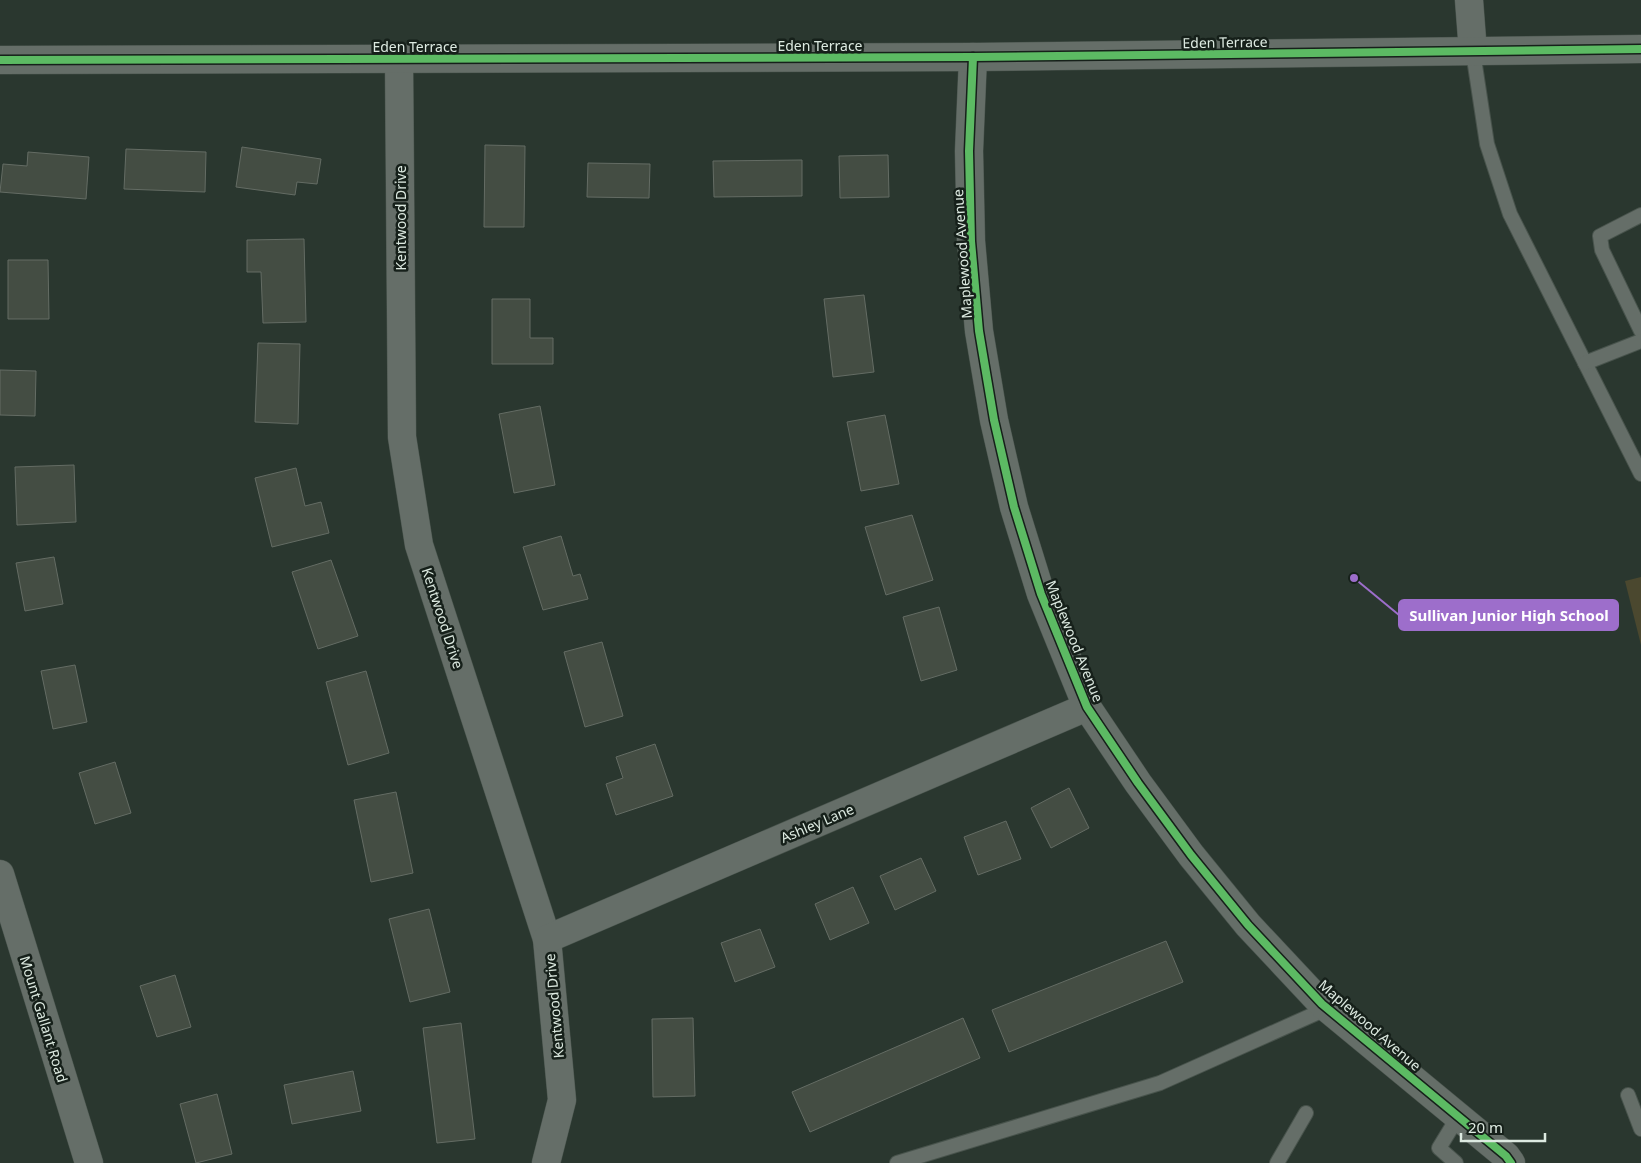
<svg xmlns="http://www.w3.org/2000/svg" width="1641" height="1163" font-family="'Noto Sans',sans-serif">
	<style>
		.green { fill: #4b482f }
		.building { fill: #444d43; stroke: #646c64 }
		.lines { fill: none; stroke-linecap: round; stroke-linejoin: round }
		.service-casing { stroke: #48534c; stroke-width: 16 }
		.minor-casing { stroke: #48534c; stroke-width: 29 }
		.tertiary-casing { stroke: #48534c; stroke-width: 29 }
		.service { stroke: #656e68; stroke-width: 14 }
		.minor { stroke: #656e68; stroke-width: 28 }
		.tertiary { stroke: #656e68; stroke-width: 28 }
		.cycleway-casing { stroke: #16201a; stroke-width: 11 }
		.cycleway { stroke: #5cba63; stroke-width: 8 }
		.labels { text-anchor: middle; dominant-baseline: central; stroke-width: 5; stroke-linejoin: round; paint-order: stroke }
		.street-label { font-size: 14px; fill: #ddeae1; stroke: #16201a }
		.leader { fill: none; stroke: #9d6ecb; stroke-width: 2 }
		.callout-dot { fill: #9d6ecb; stroke: #16201a; stroke-width: 2 }
		.callout { fill: #9d6ecb; stroke: #9d6ecb; stroke-width: 2 }
		.callout-label { font-size: 15px; text-anchor: middle; font-weight: bold; fill: #fff }
	</style>
	<rect width="100%" height="100%" fill="#2a372f"/>
	<path class="green" d="M1641 577V645L1625 581Z"/>
	<g class="building">
		<path d="M485 145 525 146 524 227H484Z"/>
		<path d="M242 147 321 159 317 184 297 182 295 195 236 187Z"/>
		<path d="M126 149 206 152 205 192 124 189Z"/>
		<path d="M28 152 89 157 86 199 0 192 3 164 27 166Z"/>
		<path d="M888 155 889 197 840 198 839 156Z"/>
		<path d="M802 160V196L714 197 713 161Z"/>
		<path d="M588 163 650 164 649 198 587 197Z"/>
		<path d="M304 239 306 322 263 323 261 272H247V240Z"/>
		<path d="M8 260H48L49 319H8Z"/>
		<path d="M864 295 874 372 833 377 824 299Z"/>
		<path d="M492 299H530V338H553V364H492Z"/>
		<path d="M258 343 300 344 298 424 255 422Z"/>
		<path d="M0 370 36 371 35 416 0 415Z"/>
		<path d="M540 406 555 485 514 493 499 414Z"/>
		<path d="M885 415 899 484 861 491 847 422Z"/>
		<path d="M74 465 76 522 17 525 15 467Z"/>
		<path d="M296 468 305 506 321 502 329 533 272 547 255 478Z"/>
		<path d="M912 515 933 580 886 595 865 527Z"/>
		<path d="M561 536 573 576 580 574 588 599 543 610 523 547Z"/>
		<path d="M54 557 63 604 25 611 16 563Z"/>
		<path d="M331 560 358 636 318 649 292 572Z"/>
		<path d="M939 607 957 670 921 681 903 617Z"/>
		<path d="M602 642 623 716 585 727 564 652Z"/>
		<path d="M75 665 87 722 53 729 41 671Z"/>
		<path d="M366 671 389 753 348 765 326 682Z"/>
		<path d="M655 744 673 796 616 815 606 784 623 778 616 757Z"/>
		<path d="M115 762 131 813 95 824 79 773Z"/>
		<path d="M1069 788 1089 828 1051 848 1031 808Z"/>
		<path d="M396 792 413 873 371 882 354 800Z"/>
		<path d="M1006 821 1021 859 978 875 964 837Z"/>
		<path d="M921 858 936 891 895 910 880 876Z"/>
		<path d="M853 887 869 923 830 940 815 904Z"/>
		<path d="M429 909 450 992 410 1002 389 919Z"/>
		<path d="M760 929 775 967 735 982 721 943Z"/>
		<path d="M1166 941 1183 982 1009 1052 992 1010Z"/>
		<path d="M175 975 191 1027 157 1037 140 986Z"/>
		<path d="M693 1018 695 1096 653 1097 652 1019Z"/>
		<path d="M963 1018 980 1058 810 1132 792 1092Z"/>
		<path d="M461 1023 475 1139 437 1143 423 1028Z"/>
		<path d="M353 1071 361 1111 292 1124 284 1085Z"/>
		<path d="M217 1094 232 1154 196 1163 180 1104Z"/>
	</g>
	<g class="lines">
		<g class="service-casing">
			<g id="service">
				<path d="M1473 52 1487 144 1510 214 1641 474"/>
				<path d="M1641 215 1600 236 1602 250 1641 331"/>
				<path d="M1585 363 1641 341"/>
				<path d="M1628 1095 1641 1129"/>
				<path d="M897 1163 1160 1083 1328 1008"/>
				<path d="M1277 1163 1306 1113"/>
				<path d="M1456 1163 1439 1148 1458 1117"/>
			</g>
		</g>
		<g class="minor-casing">
			<g id="minor">
				<path d="M1469 0 1473 52"/>
				<path d="M973 57 969 151 971 241 979 331 994 420 1014 507 1041 594 1087 707 1138 783 1191 855 1248 925 1322 1004 1506 1156 1511 1163"/>
				<path d="M399 59 402 437 419 545 547 939 562 1100 546 1163"/>
				<path d="M547 939 1087 707"/>
			</g>
		</g>
		<g class="tertiary-casing">
			<g id="tertiary">
				<path d="M0 60 973 57 1641 49"/>
				<path d="M0 874 89 1163"/>
			</g>
		</g>
		<use href="#service" class="service"/>
		<use href="#minor" class="minor"/>
		<use href="#tertiary" class="tertiary"/>
		<g class="cycleway-casing">
			<g id="cycleway">
				<path d="M973 57 969 151 971 241 979 331 994 420 1014 507 1041 594 1087 707 1138 783 1191 855 1248 925 1322 1004 1506 1156 1511 1163"/>
				<path d="M0 60 973 57 1641 49"/>
			</g>
		</g>
		<use href="#cycleway" class="cycleway"/>
	</g>
	<g class="labels">
		<g class="street-label">
			<text transform="translate(1225 42) rotate(-1)">Eden Terrace</text>
			<text x="820" y="45">Eden Terrace</text>
			<text x="415" y="46">Eden Terrace</text>
			<text transform="translate(400 218) rotate(-90)">Kentwood Drive</text>
			<text transform="translate(962 254) rotate(-94)">Maplewood Avenue</text>
			<text transform="translate(443 618) rotate(72)">Kentwood Drive</text>
			<text transform="translate(1075 641) rotate(68)">Maplewood Avenue</text>
			<text transform="translate(817 823) rotate(-23)">Ashley Lane</text>
			<text transform="translate(554 1006) rotate(-95)">Kentwood Drive</text>
			<text transform="translate(44 1019) rotate(73)">Mount Gallant Road</text>
			<text transform="translate(1370 1025) rotate(41)">Maplewood Avenue</text>
		</g>
	</g>
	<path class="leader" d="M1354 578L1399 615"/>
	<circle class="callout-dot" cx="1354" cy="578" r="5"/>
	<rect class="callout" x="1399" y="600" width="219" height="30" rx="5"/>
	<g class="callout-label">
		<text x="1509" y="621">Sullivan Junior High School</text>
	</g>
	<path d="M1461 1133v8h84v-8" fill="none" stroke="#ddeae1" stroke-width="2.5"/>
	<text x="1468" y="1133" font-size="15" fill="#ddeae1" stroke="#16201a" stroke-width="4" paint-order="stroke">20 m</text>
</svg>
